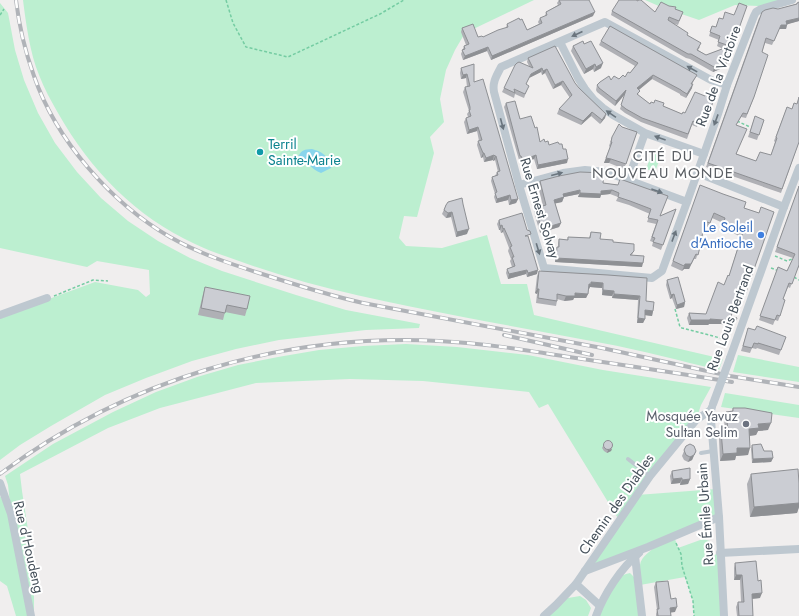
<svg xmlns="http://www.w3.org/2000/svg" width="799" height="616" font-family="Jost,sans-serif">
	<style>
		.green { fill: #bcefd0 }
		.water { fill: #89d5ec }
		.lines { fill: none; stroke-linecap: round; stroke-linejoin: round }
		.path { stroke: #74cca2; stroke-width: 1.5; stroke-dasharray: 3 2; stroke-linecap: butt }
		.lane { stroke: #bec8d0; stroke-width: 4 }
		.street { stroke: #bec8d0; stroke-width: 8 }
		.rail-casing { stroke: #b0b3b8; stroke-width: 4 }
		.rail { stroke: #fff; stroke-width: 2.5; stroke-dasharray: 8; stroke-linecap: butt }
		.street-bridge { stroke: #bec8d0; stroke-width: 8 }
		.wall { fill: #afb0b5 }
		.shaded-wall { fill: #8e9094 }
		.building { fill: #cbcdd3; stroke: #8e9094 }
		.oneway { fill: #6a757e }
		.culture-dot { fill: #0f9aa8; stroke: #fff; stroke-width: 1.5 }
		.shop-dot { fill: #3f7fe0; stroke: #fff; stroke-width: 1.5 }
		.worship-dot { fill: #6b7280; stroke: #fff; stroke-width: 1.5 }
		.labels { text-anchor: middle; dominant-baseline: central; stroke-width: 4; stroke-linejoin: round; paint-order: stroke }
		.street-label { font-size: 14px; fill: #46515b; stroke: #fff }
		.culture-label { font-size: 14px; fill: #0d838f; stroke: #fff; text-anchor: start }
		.shop-label { font-size: 14px; fill: #366cbe; stroke: #fff; text-anchor: end }
		.worship-label { font-size: 14px; fill: #5b616d; stroke: #fff; text-anchor: end }
		.neighbourhood-label { font-size: 15px; letter-spacing: 1px; fill: #5a5e63; stroke: #fff }
	</style>
	<rect width="100%" height="100%" fill="#f0eeee"/>
	<g class="green">
		<path d="M23 0H534L465 33 455 50 446 70 440 99 444 122 430 137 434 153 417 217 404 216 399 238 406 246 442 248 487 235 501 284H527L534 315 723 359 719 370C680 361 641 350 602 343 556 334 510 326 463 317 387 302 312 288 239 261 225 256 209 251 195 244 135 216 91 171 58 113 51 101 44 88 39 75 30 53 26 24 23 0Z"/>
		<path d="M645 0H783L761 9 758 6 735 5 699 20 661 7Z"/>
		<path d="M0 3 8 13 15 50 24 80 38 113 55 143 77 172 101 198 128 221 158 241 190 258 222 271 296 295 346 310 420 324 419 328 366 330 279 340 236 349 192 361 146 378 105 395 51 426 20 445 0 460V317L95 282 138 290 146 297 150 294 149 270 97 261 87 267 0 248Z"/>
		<path d="M653 150 662 153 655 172 646 169Z"/>
		<path d="M406 344 457 347 528 355 603 370 711 387 701 405 696 420 637 495 716 489 719 517 674 536 678 548 703 539 710 541 711 556 720 553 724 616H694L693 601 685 577 640 585C640 578 639 571 640 565 641 556 652 550 659 544L585 571 619 520 548 404 539 408 529 392 423 381 350 379 256 383 160 408 108 428 20 474 22 491 34 569V616H16L7 586 0 581V496L11 513 8 485 5 476 53 444 113 412 156 392 197 377 238 365 278 357 319 350 363 346Z"/>
		<path d="M738 355 799 367V382L733 372Z"/>
		<path d="M725 393 799 405V418L721 407Z"/>
		<path d="M630 573 634 577 642 616H596L621 576 626 574Z"/>
		<path d="M580 596 586 600 591 608 588 616H544L562 599Z"/>
	</g>
	<path class="water" d="M312 149C323 152 326 155 332 165L331 168 321 173C310 169 308 160 298 157 302 149 304 150 312 149Z"/>
	<g class="lines">
		<g class="path">
			<path d="M226 0 233 23 246 47 288 57 380 14 404 0"/>
			<path d="M0 15 4 9"/>
			<path d="M737 121 750 127"/>
			<path d="M775 256 787 261 792 259 794 260"/>
			<path d="M771 268 779 271"/>
			<path d="M794 277 799 280"/>
			<path d="M54 296 93 280 108 281"/>
			<path d="M675 309 680 327 682 328 728 340"/>
			<path d="M676 543 681 554 682 566 693 601 694 616"/>
		</g>
		<g class="lane">
			<path d="M701 453 713 451"/>
			<path d="M628 459 650 476"/>
		</g>
		<g class="street">
			<path d="M560 42 578 78 585 89 594 100 603 108 613 115 645 133 704 154 687 202 628 180 645 133"/>
			<path d="M704 154 718 114 727 85 754 16 756 12 761 9 792 0"/>
			<path d="M698 173 784 207"/>
			<path d="M519 185 563 173 585 170 606 172 628 180"/>
			<path d="M687 202 662 271 652 278 544 268 519 185 494 92C492 82 497 75 501 67L605 22 711 80 727 85"/>
			<path d="M0 315 47 298"/>
			<path d="M730 358 784 207 799 168"/>
			<path d="M712 407 711 410V420L719 517 724 616"/>
			<path d="M0 483 11 514 31 616"/>
			<path d="M720 553 799 549"/>
			<path d="M635 556 642 616"/>
			<path d="M585 571 648 547 719 517"/>
			<path d="M576 584 599 605"/>
			<path d="M544 616 556 605 576 584 650 476 696 420 711 410"/>
			<path d="M596 616C604 594 621 568 639 553"/>
		</g>
		<g class="rail-casing">
			<g id="rail">
				<path d="M16 0C19 26 25 51 34 76 56 140 111 203 170 237 198 253 228 263 259 273 293 284 328 295 363 303L602 348 730 376 799 387"/>
				<path d="M504 335 592 355"/>
				<path d="M0 474C126 380 282 333 439 341 482 343 526 350 569 357 623 365 677 373 732 382"/>
			</g>
		</g>
		<use href="#rail" class="rail"/>
		<path class="street-bridge" d="M713 404 730 358"/>
	</g>
	<g class="wall">
		<path d="M559 0 593 16 491 60 487 51 463 60 461 54 464 46 466 45 461 32 462 28 478 37H483L506 28 507 24 520 20 527 30 539 24 538 22 540 18 545 16 546 12 558 5 557 3Z"/>
		<path d="M797 3 799 21 787 24 786 29H779L772 45 765 43 762 52 754 97 746 118 741 117 736 125 737 154 756 161 771 155 775 142 774 141 787 107 799 142 781 193 706 167 759 18 778 9 796 4Z"/>
		<path d="M669 6 675 9 683 12 678 25 674 24 687 35 700 47 698 50 706 55 723 49 717 46 719 40 709 36 712 26 716 27 723 19 734 15 727 64 725 67 713 72 690 59 686 58 611 15 612 11 655 12Z"/>
		<path d="M601 41 697 75 692 84V88L686 98 680 95V94L652 79 639 90 638 95 650 104 663 106 682 114 685 113 705 96H715L705 126 698 123 697 127 692 125 687 139 641 122 625 113 620 109 625 94 615 106 597 92 596 90 597 85 611 80 619 79 625 77 630 73 635 66 599 45Z"/>
		<path d="M584 44 601 68 594 72 593 69 584 74 571 51 573 46Z"/>
		<path d="M528 58 575 83 579 88 606 114 605 118 600 124 591 116 581 125 557 114 559 109 570 98 561 85 553 89 545 73 542 75 541 72 529 78 526 84 527 90 524 98 515 94 514 98 502 92 504 88 529 66 527 62Z"/>
		<path d="M474 64V82L518 199 516 203 509 205 508 200 496 203 494 197 495 194 491 181 492 177 495 176 497 172H498L495 160 493 161V160L484 162 483 157 481 158 477 145 478 141H479L477 131 467 134 464 122 466 118 468 117 467 114 469 111 463 92 465 87H467L466 78 461 79 460 73 461 68Z"/>
		<path d="M506 103 520 119 535 128 540 142H545L549 145 559 144 563 149 567 163 537 169 534 159 521 164 520 160H519L504 107Z"/>
		<path d="M755 116 764 120 757 140 748 137Z"/>
		<path d="M622 127 637 132 624 169 609 163H604L610 147 609 146 612 137Z"/>
		<path d="M540 181 603 183 618 185 660 216 676 209 661 250 652 246 653 242 650 241 656 224 647 222 650 214 629 205 616 201 618 197 610 194 601 195 600 198 578 197 579 194 564 197 562 202 555 203 561 223 559 227 540 233 534 212 536 208 543 206 538 186Z"/>
		<path d="M700 185 744 208 759 213 774 212 743 299 738 298 731 316 737 318 733 328 721 324H709L708 325H689L687 318 689 313 706 314 724 285 729 276 741 237 729 231 721 229 723 223 712 218 708 227 705 226 703 232 701 243 696 259H694L689 269H684L682 271 671 266Z"/>
		<path d="M799 186V268L798 267 790 288 788 287 783 299 780 316 778 321 775 320 773 325 759 320 778 267 787 271 793 258 775 252Z"/>
		<path d="M446 205H463L467 234 456 237 451 217 446 218 442 214Z"/>
		<path d="M499 220 529 239 537 274 527 277 526 274 508 279 506 273 507 269 512 267 510 261 511 259 508 251 509 248 503 232 501 233 500 230H499L497 224Z"/>
		<path d="M591 232 600 239 613 242 634 251 632 255 642 267 555 262V251L557 247H558V243L559 239 567 240 568 237 589 238Z"/>
		<path d="M539 271 608 275 646 301 653 311 652 316 645 315V319L643 323H637L638 300 612 298V296L602 295V288L590 287 589 289H588V294L586 298H574L573 300 564 301 557 299V301L556 306 536 303 537 294 535 293 537 276Z"/>
		<path d="M667 280 685 302 684 307 676 309 672 298 670 299 666 285Z"/>
		<path d="M205 287 247 309 245 316 225 312 223 320 198 315 203 294Z"/>
		<path d="M755 330 786 337 779 355 757 348 756 349 752 348 750 353 741 351 747 332Z"/>
		<path d="M733 408 768 430 758 431 756 435 750 436 748 455 736 456 735 460 720 461 719 438 721 431H725L724 419 726 412 732 411Z"/>
		<path d="M605 442 613 445 611 451 607 453 604 451 602 448Z"/>
		<path d="M752 445 764 451 773 458 771 462 752 463 751 449Z"/>
		<path d="M686 446 696 451 692 460 688 462 684 460 682 456Z"/>
		<path d="M672 471 690 479 688 484 680 485V483L671 484 670 476Z"/>
		<path d="M751 474 799 483V507L797 513 750 517 747 484Z"/>
		<path d="M735 563 758 581 760 598 752 599 753 616H737L736 607 738 602H741L740 580H734V568Z"/>
		<path d="M656 582 671 599 675 612H671V616H656V614L657 610 654 587Z"/>
	</g>
	<g class="shaded-wall">
		<path d="M595 12 593 16 491 60 492 56Z"/>
		<path d="M799 18V21L785 25 786 21Z"/>
		<path d="M781 25H787L786 29H779L772 45Z"/>
		<path d="M488 47 487 51 463 60 465 56Z"/>
		<path d="M728 59 725 67 713 72 714 67Z"/>
		<path d="M603 63 601 68 594 72 596 67Z"/>
		<path d="M595 64 593 69 584 74 586 69Z"/>
		<path d="M542 68 541 72 529 78 524 88 531 74Z"/>
		<path d="M547 69 545 73 542 75 543 71Z"/>
		<path d="M467 74 466 78 461 79 463 75Z"/>
		<path d="M653 75 652 79 636 92 637 88Z"/>
		<path d="M563 81 561 85 553 89 555 85Z"/>
		<path d="M693 84 692 88 686 98 687 94Z"/>
		<path d="M626 90 625 94 615 106 616 101Z"/>
		<path d="M592 112 591 116 581 125 583 121Z"/>
		<path d="M606 114 605 118 600 124 602 120Z"/>
		<path d="M478 127 477 131 467 134 469 130Z"/>
		<path d="M483 153H484L483 157 481 158Z"/>
		<path d="M494 155 493 160 484 162 486 158Z"/>
		<path d="M536 155 534 159 521 164 523 160Z"/>
		<path d="M495 156H496L495 160 493 161Z"/>
		<path d="M606 158 611 159 609 163H604Z"/>
		<path d="M568 159 567 163 537 169 538 165Z"/>
		<path d="M580 190 579 194 564 197 562 202 553 204 554 200 563 194Z"/>
		<path d="M612 190 610 194 601 195 600 198 578 197 580 193Z"/>
		<path d="M510 195 508 200 496 203 497 199Z"/>
		<path d="M518 199 516 203 509 205 511 200Z"/>
		<path d="M452 212 451 217 446 218 448 213Z"/>
		<path d="M561 223 559 227 540 233 541 229Z"/>
		<path d="M502 225 500 230H499L500 226Z"/>
		<path d="M504 228 503 232 501 233 503 229Z"/>
		<path d="M469 229 467 234 456 237 457 232Z"/>
		<path d="M696 254 689 269H684L682 271 685 264Z"/>
		<path d="M556 258 643 263 642 267 555 262Z"/>
		<path d="M527 270 526 274 508 279 509 274Z"/>
		<path d="M538 270 537 274 527 277 528 273Z"/>
		<path d="M591 282 603 283 602 288 590 287 589 289H587L589 284Z"/>
		<path d="M537 289H539L537 294 535 293Z"/>
		<path d="M603 290 614 291 612 296 602 295Z"/>
		<path d="M575 293 588 294 586 298H574L573 300 564 301 566 296Z"/>
		<path d="M614 294 640 296 638 300 612 298Z"/>
		<path d="M674 294 672 298 670 299 671 295Z"/>
		<path d="M685 302 684 307 676 309 677 305Z"/>
		<path d="M645 310 653 311 652 316 644 315Z"/>
		<path d="M638 318 645 319 643 323H637Z"/>
		<path d="M691 320 710 319 723 320 721 324H709L708 325H689Z"/>
		<path d="M771 423 768 430 758 431 756 435 747 436 749 429 758 424Z"/>
		<path d="M737 448H750L748 455 736 456 735 460 720 461 723 454Z"/>
		<path d="M612 449 611 451 607 453 608 450Z"/>
		<path d="M696 451 692 460 688 462 690 457Z"/>
		<path d="M773 458 771 462 752 463 753 459Z"/>
		<path d="M682 478 680 483 671 484 673 479Z"/>
		<path d="M690 479 688 484 680 485 682 480Z"/>
		<path d="M799 503V507L797 513 750 517 754 507Z"/>
		<path d="M736 575H742L740 580H734Z"/>
		<path d="M762 593 760 598 750 599 752 594Z"/>
		<path d="M677 607 675 612 668 613 670 608Z"/>
	</g>
	<g class="building">
		<path d="M559 0H589L595 12 492 56 488 47 465 56 462 50 465 49 464 46 469 44 462 28 473 24 478 37 482 36 483 37 498 30 508 27 507 24 519 18 520 20 522 19 527 30 542 23 540 18 547 15 546 12 561 4Z"/>
		<path d="M619 0H636L638 1V0H641L655 12 661 2 669 6 676 7 675 9 683 12 679 21 669 17 668 20 688 33 687 35 701 43 697 50 706 55 730 46 718 42 720 36 710 32 712 26 716 27 719 18 723 19 725 12 734 15 739 3 747 6 728 59 726 60V63L714 67 691 54H688L612 11Z"/>
		<path d="M799 2V18L786 21 787 25H781L774 41 766 38 762 52 768 55 754 97 747 114 743 113 736 125 747 129 736 154 756 161 760 152 771 155 777 138 776 137 787 107 792 109 794 103 797 104 799 97V142L782 189 708 163 762 12 765 10 773 8 778 9 797 4V3Z"/>
		<path d="M610 26 697 75 691 84H693L687 94 682 91 681 90 653 75 637 88 640 91 637 94 650 104 651 102 654 103 655 100 664 103 663 106 682 114 683 112 685 113 695 92 705 96 706 93 715 96 706 122 700 119 698 123 693 121 688 134 642 118 626 109 621 105 626 90 616 101 599 88 597 85 600 82 609 76 611 80 614 76 619 79 623 75 625 77 628 72 630 73 638 63 601 41Z"/>
		<path d="M583 41 584 44 591 41 603 63 596 67 595 64 586 69 573 46Z"/>
		<path d="M555 46 575 83 579 88 606 114 602 120 592 112 583 121 559 109 572 95 563 81 555 85 547 69 543 71 542 68 531 74 526 84 529 86 525 94 514 89 515 93 504 88 515 65 517 63 519 62 533 68 528 58Z"/>
		<path d="M474 64V82L483 79 518 199 511 200 510 195 497 199 495 193 497 192 492 177 498 175 497 172 500 171 496 156H495L494 155 486 158 484 153H483L478 141 482 140 478 127 469 130 466 118 471 116 469 110H470V107L465 87 470 86 467 74 463 75 461 68Z"/>
		<path d="M515 101 520 119 531 116 535 128 537 127 540 142 544 139 545 142 548 141 549 145 558 142 559 144H562L563 149H566L568 159 538 165 536 155 523 160 521 156H520L506 103Z"/>
		<path d="M755 116 764 120 759 135 750 132Z"/>
		<path d="M619 124 622 127 637 132 626 164 611 159 606 158 612 142H611L612 137Z"/>
		<path d="M580 172 604 173 603 183 618 185 620 179 668 196 660 216 676 209 663 245 653 242 655 238 652 237 658 220 648 218 651 209 630 201 618 197 619 193 612 190 601 191V194L580 193V190L563 194 564 197 554 200 561 223 541 229 536 208 546 205 540 181 559 176Z"/>
		<path d="M700 185 723 194 746 202 744 208 759 213 761 207 774 212 745 295 740 293 731 316 737 318 734 324 723 320 710 319V320H691L689 313 706 314 718 282 724 285 728 275 729 276 743 232 730 226 723 224 725 218 714 213 710 223 707 222 703 230 701 243 698 255 696 254 691 264H685L684 266 673 261Z"/>
		<path d="M799 186V265L792 284 789 283 783 299 785 300 780 316 777 315 775 320 760 316 778 267 787 271 795 254 777 247Z"/>
		<path d="M462 198 463 204 469 229 457 232 452 212 448 213 444 210 446 205 448 202Z"/>
		<path d="M522 213 527 230 530 231 531 234 525 236H528L538 270 528 273 527 270 509 274 507 269 515 266 512 257H514L510 247 512 246 504 228 503 229 502 225 500 226 499 220Z"/>
		<path d="M591 232 601 233 600 239 613 240V242L634 244V251L630 255 644 256 643 263 556 258 557 247H559V239L568 240V237L590 238Z"/>
		<path d="M539 271 608 275 647 278 646 301 654 302 653 311 645 310V319L638 318 640 296 614 294V291L603 290V283L591 282V284H589L588 294 575 293V296H566L557 294V301L538 298 539 289H537Z"/>
		<path d="M678 277 685 302 677 305 674 294 671 295 667 280Z"/>
		<path d="M205 287 250 296 247 309 227 305 225 313 201 308Z"/>
		<path d="M757 326 786 337 781 350 758 343V344L754 343 752 348 743 346 748 328 755 330Z"/>
		<path d="M733 408H745L772 413 771 423 758 424 759 428 749 429 750 448H737V453L723 454 721 431 728 430 726 412 733 411Z"/>
		<circle cx="608" cy="445" r="4.5"/>
		<path d="M690 444 694 446 696 451 694 455 690 457 686 455 684 450 686 446Z"/>
		<path d="M761 444 764 451H772L773 458 753 459 752 445Z"/>
		<path d="M690 468V479L682 480V478L673 479 672 471Z"/>
		<path d="M798 469 799 483V503L754 507 751 474Z"/>
		<path d="M756 561 758 581 761 580 762 593 752 594 753 616H739L738 602H744L742 575H736L735 563Z"/>
		<path d="M668 581 671 599 676 598 677 607 670 608 671 616H658L657 609H659L656 582Z"/>
	</g>
	<defs><path id="oneway-solid" d="M-6-.8H1V-3.2L6.5 0L1 3.2V.8H-6Z"/></defs>
	<g class="oneway">
		<use href="#oneway-solid" transform="translate(577 34) rotate(156)"/>
		<use href="#oneway-solid" transform="translate(692 69) rotate(-151)"/>
		<use href="#oneway-solid" transform="translate(611 114) rotate(-146)"/>
		<use href="#oneway-solid" transform="translate(716 120) rotate(110)"/>
		<use href="#oneway-solid" transform="translate(502 124) rotate(75)"/>
		<use href="#oneway-solid" transform="translate(660 138) rotate(-160)"/>
		<use href="#oneway-solid" transform="translate(557 174) rotate(-15)"/>
		<use href="#oneway-solid" transform="translate(657 191) rotate(20)"/>
		<use href="#oneway-solid" transform="translate(674 236) rotate(-70)"/>
		<use href="#oneway-solid" transform="translate(538 249) rotate(73)"/>
	</g>
	<circle class="culture-dot" cx="260" cy="152" r="4"/>
	<circle class="shop-dot" cx="761" cy="235" r="4"/>
	<circle class="worship-dot" cx="746" cy="424" r="4"/>
	<g class="labels">
		<g class="street-label">
			<text transform="translate(718 76) rotate(-70)">Rue de la Victoire</text>
			<text transform="translate(540 208) rotate(73)">Rue Ernest Solvay</text>
			<text transform="translate(730 318) rotate(-70)">Rue Louis Bertrand</text>
			<text transform="translate(616 504) rotate(-55)">Chemin des Diables</text>
			<text transform="translate(705 514) rotate(-94)">Rue Émile Urbain</text>
			<text transform="translate(29 547) rotate(77)">Rue d'Houdeng</text>
		</g>
		<g class="culture-label">
			<text x="268" y="144">Terril<tspan x="268" dy="16">Sainte-Marie</tspan></text>
		</g>
		<g class="shop-label">
			<text x="753" y="227">Le Soleil<tspan x="753" dy="16">d'Antioche</tspan></text>
		</g>
		<g class="worship-label">
			<text x="738" y="416">Mosquée Yavuz<tspan x="738" dy="16">Sultan Selim</tspan></text>
		</g>
		<g class="neighbourhood-label">
			<text x="663" y="156">CITÉ DU<tspan x="663" dy="17">NOUVEAU MONDE</tspan></text>
		</g>
	</g>
</svg>
